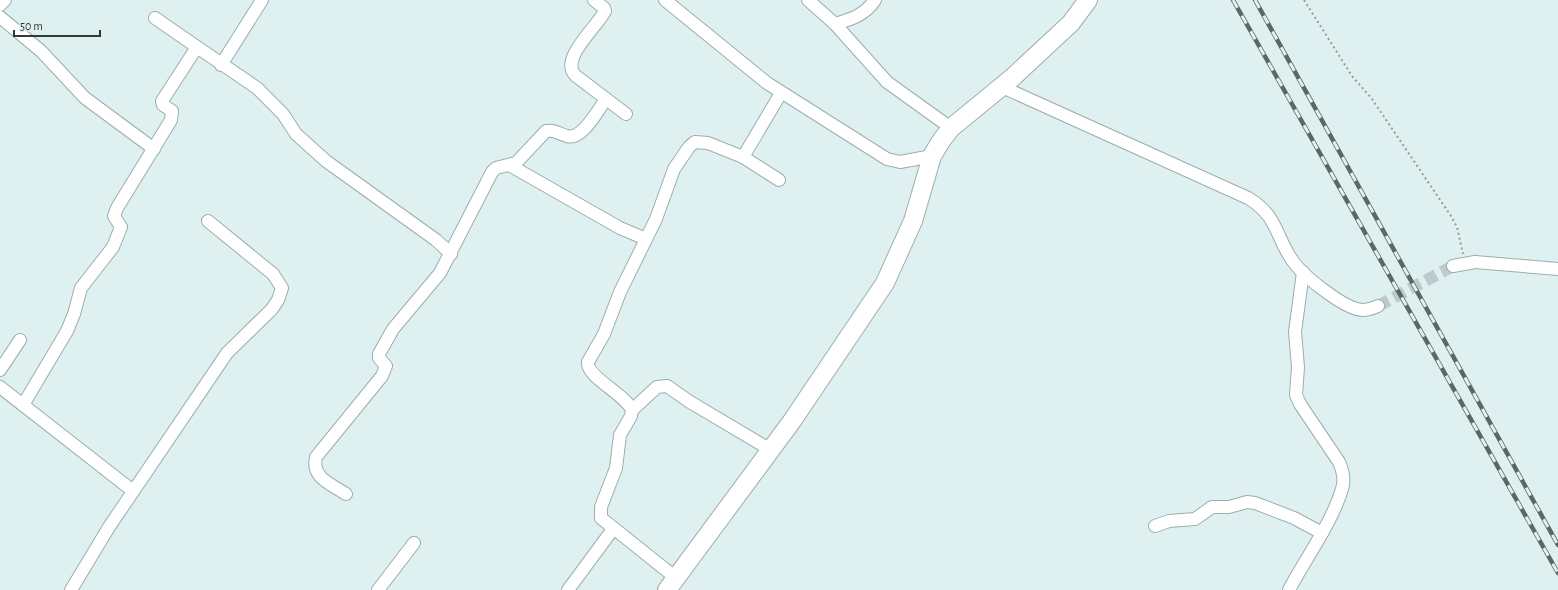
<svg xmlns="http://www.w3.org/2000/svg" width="1558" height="590" font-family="'Alegreya Sans',sans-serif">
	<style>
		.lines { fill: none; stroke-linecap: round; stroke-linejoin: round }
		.street-tunnel { stroke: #bccbcb; stroke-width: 12; stroke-dasharray: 12 6; stroke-linecap: butt }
		.street-casing { stroke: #9dadad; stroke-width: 14 }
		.secondary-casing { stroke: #9dadad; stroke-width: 20 }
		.path { stroke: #909d9d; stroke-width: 2; stroke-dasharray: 2 3; stroke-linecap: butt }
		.street { stroke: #fff; stroke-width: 12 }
		.secondary { stroke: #fff; stroke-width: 18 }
		.rail-casing { stroke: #5d6666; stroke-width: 4.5 }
		.rail { stroke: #dff0f0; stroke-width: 3; stroke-dasharray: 9; stroke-linecap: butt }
	</style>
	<rect width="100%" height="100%" fill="#dff0f0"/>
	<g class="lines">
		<path class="street-tunnel" d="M1378 306 1453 266"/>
		<g class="street-casing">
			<g id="street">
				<path d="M594 0 604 8 605 11C597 27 558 60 576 76L626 114"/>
				<path d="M665 0 767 83 887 159 900 162 932 156"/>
				<path d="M808 0 835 24 887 82 951 128"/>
				<path d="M0 5 5 0"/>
				<path d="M0 17 41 51 85 98 154 149"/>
				<path d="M835 24C852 19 865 15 875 0"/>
				<path d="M197 47 257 88 283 114 296 134 326 161 436 240 451 254"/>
				<path d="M221 65 262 0"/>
				<path d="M1000 86 1248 198C1280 217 1275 239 1295 264 1306 278 1346 310 1363 310 1369 310 1373 308 1378 306"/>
				<path d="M743 157 781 93"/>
				<path d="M511 166 620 228 646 239"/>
				<path d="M1453 266 1475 262 1558 269"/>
				<path d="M0 370 20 340"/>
				<path d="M0 387 133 491"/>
				<path d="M23 405 67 331 74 314 81 288 113 247 121 227 114 216 117 208 171 120 172 111 163 105 162 101 197 47 155 18"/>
				<path d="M632 410 657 387 667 386 690 402 771 450"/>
				<path d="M346 494C331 484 311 478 316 457L382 376 386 366 379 358V354L393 329 440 273 492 172 496 168 516 163 546 131C554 129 559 134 567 136 582 141 598 110 606 99"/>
				<path d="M1155 526 1169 521 1195 519 1212 507H1229L1247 502 1255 503 1294 518 1322 533"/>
				<path d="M676 578 601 518V507L616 468 620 435 631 416 632 410C625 394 586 377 588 362L604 334 620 292 656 219 674 169 689 147 695 142 708 143 743 157 779 180"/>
				<path d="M71 590 109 527 227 353 272 309 278 300 282 288 273 274 208 221"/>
				<path d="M378 590 414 543"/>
				<path d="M568 590 613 529"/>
				<path d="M1289 590C1305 559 1332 523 1342 489 1345 480 1343 471 1339 462L1300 404 1296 395 1298 367 1295 332 1303 272"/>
			</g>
		</g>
		<g class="secondary-casing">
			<path id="secondary" d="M667 590 792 421 885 283 913 221 932 156 941 141 951 128 1012 78 1071 23 1088 0"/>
		</g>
		<path class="path" d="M1304 0 1352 76 1372 99 1451 216 1457 227 1463 254"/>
		<use href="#street" class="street"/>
		<use href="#secondary" class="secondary"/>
		<g class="rail-casing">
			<g id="rail">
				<path d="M1233 0 1558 573"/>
				<path d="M1255 0 1558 545"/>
			</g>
		</g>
		<use href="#rail" class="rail"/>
	</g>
	<path d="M14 30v6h86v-6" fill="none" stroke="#323939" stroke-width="2"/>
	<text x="20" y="30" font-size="12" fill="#323939" stroke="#dff0f0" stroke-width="3" paint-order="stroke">50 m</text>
</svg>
